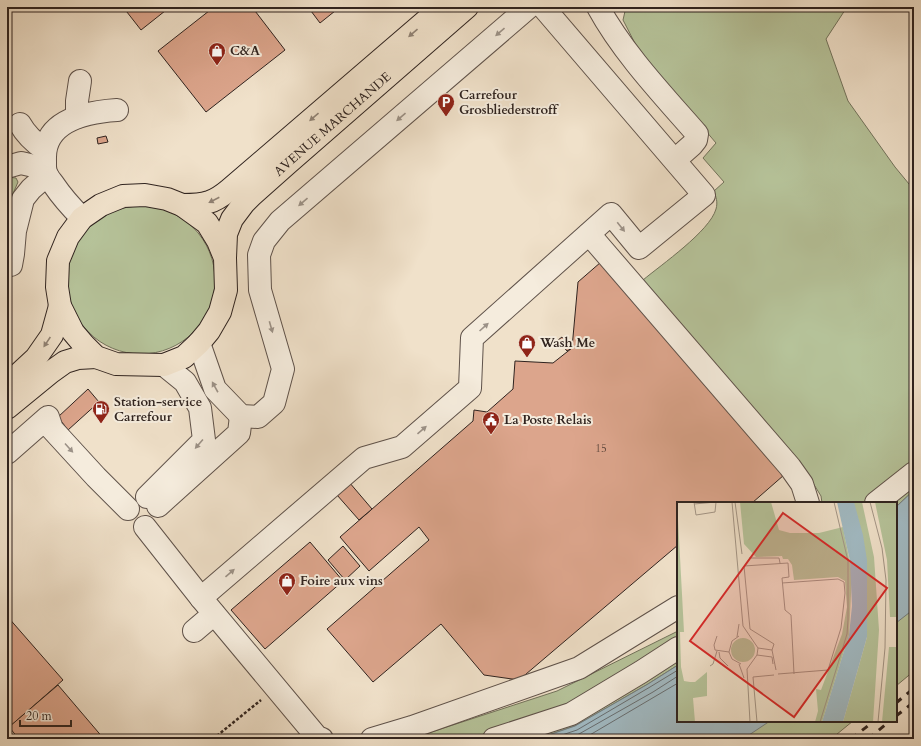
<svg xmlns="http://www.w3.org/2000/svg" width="921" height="746" font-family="Cardo,serif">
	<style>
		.green { fill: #b6c39a; stroke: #72735c }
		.water { fill: #a1bac3; stroke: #737e81 }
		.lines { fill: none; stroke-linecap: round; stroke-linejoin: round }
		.shore { stroke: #686e71; stroke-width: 1 }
		.building { fill: #dca58c; stroke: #2f231f }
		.minor-casing { stroke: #5f524a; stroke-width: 24 }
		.major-casing { stroke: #2f231f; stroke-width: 24 }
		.path { stroke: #2f231f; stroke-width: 2.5; stroke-dasharray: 3 2; stroke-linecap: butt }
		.minor { stroke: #f5ecdd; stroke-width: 22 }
		.major { stroke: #f0e1ca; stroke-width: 22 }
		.rail { stroke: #2f231f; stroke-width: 3; stroke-dasharray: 7 7; stroke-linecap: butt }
		.oneway { fill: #9c9288 }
		.oneway2 { fill: #908274 }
		.labels { text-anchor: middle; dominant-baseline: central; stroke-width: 4; stroke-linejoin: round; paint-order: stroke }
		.number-label { font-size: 11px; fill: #5a443a }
		.poi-label { font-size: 13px; font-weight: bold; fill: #2f231f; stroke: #f5ecdd; text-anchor: start }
		.street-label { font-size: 13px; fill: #2f231f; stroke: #f5ecdd }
		.inset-road { fill: none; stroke: #a39586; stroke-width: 1 }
		.view { fill: #d62828; fill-opacity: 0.15; stroke: #d62828; stroke-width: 2 }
		.inset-edge { fill: none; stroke: #2f231f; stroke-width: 2 }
	</style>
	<rect width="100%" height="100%" fill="#f0e1ca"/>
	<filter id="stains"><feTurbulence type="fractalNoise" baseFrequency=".005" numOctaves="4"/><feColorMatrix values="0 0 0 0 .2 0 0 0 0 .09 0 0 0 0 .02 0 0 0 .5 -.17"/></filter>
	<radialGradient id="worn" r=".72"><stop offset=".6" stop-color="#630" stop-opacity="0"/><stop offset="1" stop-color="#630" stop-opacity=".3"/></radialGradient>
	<g class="green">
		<path d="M626 7H847L826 39 848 101 895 167 914 190V490L896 507V503H822L821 496 808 475 643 280C661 265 710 231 716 209 718 202 716 197 714 191L724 182 703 158 716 143 640 53 623 20Z"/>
		<path d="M7 177 16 178 18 182 12 196 7 213Z"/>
		<circle cx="141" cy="280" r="74"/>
		<path d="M914 606V671L896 686V619Z"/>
		<path d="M678 631V665L648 684 575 726 537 739H410L557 691Z"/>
		<path d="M757 721H853L831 739H732Z"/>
	</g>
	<g class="water">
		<path d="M914 490V609L896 623V507Z"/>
		<path d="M678 665V721H770L743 739H537L575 726 648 684Z"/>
	</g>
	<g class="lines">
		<g class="shore">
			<path d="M550 739 577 730 650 687 678 670"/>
			<path d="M566 739 579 734 653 692 678 676"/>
			<path d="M583 739 678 683"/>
		</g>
	</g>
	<g class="building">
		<path d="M123 7H170L141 30Z"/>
		<path d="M214 7H252L285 50 206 112 158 51Z"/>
		<path d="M308 7H340L320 23Z"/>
		<path d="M106 136 108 142 98 144 97 138Z"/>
		<path d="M601 262 784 475 752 503H678V545L519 680 484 675 441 624 373 682 327 629 429 540 419 527 369 571 340 537 473 421 474 410 487 412 513 389 515 361 553 363 572 348 578 282Z"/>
		<path d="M562 337 572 348 567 351 558 340Z"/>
		<path d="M88 389 99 402 68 430 58 417Z"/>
		<path d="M349 482 372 509 359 520 337 495Z"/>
		<path d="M310 542 343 581 265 649 231 610Z"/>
		<path d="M343 546 360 566 345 580 328 560Z"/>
		<path d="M7 616 63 680 7 729Z"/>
		<path d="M58 685 104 739H19L9 727Z"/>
	</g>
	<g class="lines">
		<g class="minor-casing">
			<g id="minor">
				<path d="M598 7C623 53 663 95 697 134L696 140 692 145 675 160"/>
				<path d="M77 117V101L80 81"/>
				<path d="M20 124C26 135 35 143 45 150"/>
				<path d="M7 167 21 163 34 166 45 163"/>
				<path d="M82 218C72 208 62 197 54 185 52 182 49 179 47 175 44 169 45 163 45 157 45 120 87 112 117 110"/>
				<path d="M589 234 790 467 802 484 808 503"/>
				<path d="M11 265 13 254 15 231 23 199 31 189 47 175"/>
				<path d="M199 343 215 389 241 416 258 417 274 403 283 369 260 290 259 255 264 241 280 221 529 7"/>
				<path d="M7 453 48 417 52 429 96 477 128 509"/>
				<path d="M147 497 204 440 200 408 185 382 164 365"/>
				<path d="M876 503 914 473"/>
				<path d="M158 506 239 433 241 416"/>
				<path d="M145 527 201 598 317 737 322 739"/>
				<path d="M201 598 364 458 402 447 470 388 472 338 611 214 639 248 704 195 543 7"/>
				<path d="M194 631 214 614"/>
				<path d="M372 739 412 727 579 668 678 607"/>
				<path d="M494 739 571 714 641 672 678 648"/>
			</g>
		</g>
		<g class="major-casing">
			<g id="major">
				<path d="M182 205C190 205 201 205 209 202 216 200 223 195 229 190L442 7"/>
				<path id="s1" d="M225 258 218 241 207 223 182 205 167 199 145 195 123 196 101 205 82 218 68 237 58 261 57 287 60 306 73 332 84 345 96 357 116 364 164 365 184 357 199 343 209 331 220 312 226 290 225 258 226 234 232 219 244 203 252 195 288 163 467 7"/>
				<path d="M7 385 36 358 52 335 60 306"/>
				<path d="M7 408 51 372 65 362 78 358 96 357"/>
			</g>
		</g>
		<path class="path" d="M213 739 261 700"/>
		<use href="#minor" class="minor"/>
		<use href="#major" class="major"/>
		<g class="rail">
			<path d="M896 703 914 688"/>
			<path d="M896 716 914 702"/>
			<path d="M851 739 874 721"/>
			<path d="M868 739 890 721"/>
		</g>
	</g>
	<defs><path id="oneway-solid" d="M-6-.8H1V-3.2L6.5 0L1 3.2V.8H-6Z"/></defs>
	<g class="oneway">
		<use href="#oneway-solid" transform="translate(500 32) rotate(139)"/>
		<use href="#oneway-solid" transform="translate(401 117) rotate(139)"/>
		<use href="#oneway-solid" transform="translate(303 202) rotate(139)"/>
		<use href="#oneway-solid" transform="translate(621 227) rotate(51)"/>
		<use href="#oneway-solid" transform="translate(271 327) rotate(74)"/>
		<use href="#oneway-solid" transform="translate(484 327) rotate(-42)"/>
		<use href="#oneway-solid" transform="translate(215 387) rotate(-119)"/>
		<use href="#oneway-solid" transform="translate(422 430) rotate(-41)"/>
		<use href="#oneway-solid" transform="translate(199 444) rotate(131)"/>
		<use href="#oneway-solid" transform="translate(69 448) rotate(48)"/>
		<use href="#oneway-solid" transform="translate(230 573) rotate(-41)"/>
	</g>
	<g class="oneway2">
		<use href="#oneway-solid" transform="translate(413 33) rotate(139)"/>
		<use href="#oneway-solid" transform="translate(314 117) rotate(139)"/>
		<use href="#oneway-solid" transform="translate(214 200) rotate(153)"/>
		<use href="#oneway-solid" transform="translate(47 342) rotate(124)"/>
	</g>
	<defs>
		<g id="shop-pin" transform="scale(0.9)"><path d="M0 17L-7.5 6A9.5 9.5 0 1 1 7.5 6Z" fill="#8f2418" stroke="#f5ecdd"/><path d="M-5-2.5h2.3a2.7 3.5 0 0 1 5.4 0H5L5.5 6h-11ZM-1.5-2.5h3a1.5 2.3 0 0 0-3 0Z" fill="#fff"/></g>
		<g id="parking-pin" transform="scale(0.9)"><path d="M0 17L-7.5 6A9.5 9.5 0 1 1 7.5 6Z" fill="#8f2418" stroke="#f5ecdd"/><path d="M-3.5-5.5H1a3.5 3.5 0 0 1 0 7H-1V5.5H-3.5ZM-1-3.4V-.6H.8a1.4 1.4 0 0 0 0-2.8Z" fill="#fff"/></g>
		<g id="fuel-pin" transform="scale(0.9)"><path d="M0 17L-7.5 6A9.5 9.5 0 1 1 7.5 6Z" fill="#8f2418" stroke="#f5ecdd"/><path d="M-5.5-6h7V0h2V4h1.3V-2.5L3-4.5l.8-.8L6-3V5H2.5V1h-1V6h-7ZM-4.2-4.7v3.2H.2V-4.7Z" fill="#fff"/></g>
		<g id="civic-pin" transform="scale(0.9)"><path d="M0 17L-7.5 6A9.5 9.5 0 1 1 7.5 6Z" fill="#8f2418" stroke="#f5ecdd"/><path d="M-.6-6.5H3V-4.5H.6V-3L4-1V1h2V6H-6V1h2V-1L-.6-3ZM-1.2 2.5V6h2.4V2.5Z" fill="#fff"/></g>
	</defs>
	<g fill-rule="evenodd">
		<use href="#shop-pin" x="217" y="51"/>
		<use href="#parking-pin" x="446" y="102"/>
		<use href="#shop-pin" x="527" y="343"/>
		<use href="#fuel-pin" x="101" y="409"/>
		<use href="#civic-pin" x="491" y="420"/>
		<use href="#shop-pin" x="287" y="581"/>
	</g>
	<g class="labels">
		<g class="number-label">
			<text x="601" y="448">15</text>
		</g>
		<g class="poi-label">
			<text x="230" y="51">C&amp;A</text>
			<text x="459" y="95">Carrefour<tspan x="459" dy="15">Grosbliederstroff</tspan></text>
			<text x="540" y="343">Wash Me</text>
			<text x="114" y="402">Station-service<tspan x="114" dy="15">Carrefour</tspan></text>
			<text x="504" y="420">La Poste Relais</text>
			<text x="300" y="581">Foire aux vins</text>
		</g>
		<g class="street-label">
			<text stroke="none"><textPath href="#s1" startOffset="718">AVENUE MARCHANDE</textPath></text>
		</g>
	</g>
	<g transform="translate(677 502)">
		<rect width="220" height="220" fill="#f0e1ca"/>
		<path d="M63 0H94L102 28 113 31H142L166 25 175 72 172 133 145 220H138L141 209 139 187 144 188 165 132 170 105 168 79 161 75 117 78 115 63 111 57H106L105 54 79 55 67 42ZM176 0H185L197 55 202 128 196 220H166L190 135ZM198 0H220V115H213L210 58ZM1 17 7 130H3L4 165 7 179 13 180H18L30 170V194L16 196 18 220H0ZM54 148a12 12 0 1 1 24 0a12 12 0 1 1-24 0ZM212 145H220V220H205Z" fill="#b6c39a"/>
		<path d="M160 0H177L186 33 190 58V135L166 220H145L172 133 175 104 173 59Z" fill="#a1bac3"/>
		<path class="inset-road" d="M17 0 19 13 38 10 39 0M55 0 66 124 81 146 80 153 70 167 73 220M58 0 65 52M193 0 205 46 209 78 208 146 201 220M17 2 39 0M72 56H102L103 61M40 134 37 143 38 148 52 150M62 134 55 139 52 150 55 157 64 162M60 135 62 122M81 146 95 148M42 150 43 156 51 164M80 153 95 155 96 162M62 162 67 176M33 164 36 162 40 149M99 168 95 148 97 142 73 127 67 64 111 61 112 75 105 76 108 108 114 113 117 172M101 172 151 168 164 126 168 91 167 80 161 77 105 81M80 220 76 175 97 173M143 220 170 132 171 118V59L157 0"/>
		<path class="view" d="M106 11 210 86 117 215 13 139Z"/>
		<rect width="220" height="220" class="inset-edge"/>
	</g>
	<rect width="921" height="746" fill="none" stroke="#f0e1ca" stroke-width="24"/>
	<rect x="8" y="8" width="905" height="730" fill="none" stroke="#2f231f" stroke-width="2"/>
	<rect x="12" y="12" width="897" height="722" fill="none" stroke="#2f231f"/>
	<path d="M20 720v6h51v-6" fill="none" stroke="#2f231f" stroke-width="2"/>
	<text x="26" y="720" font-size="12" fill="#2f231f" stroke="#f5ecdd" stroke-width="3" paint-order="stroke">20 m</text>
	<rect width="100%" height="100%" filter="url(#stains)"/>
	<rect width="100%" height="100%" fill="url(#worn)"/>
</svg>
